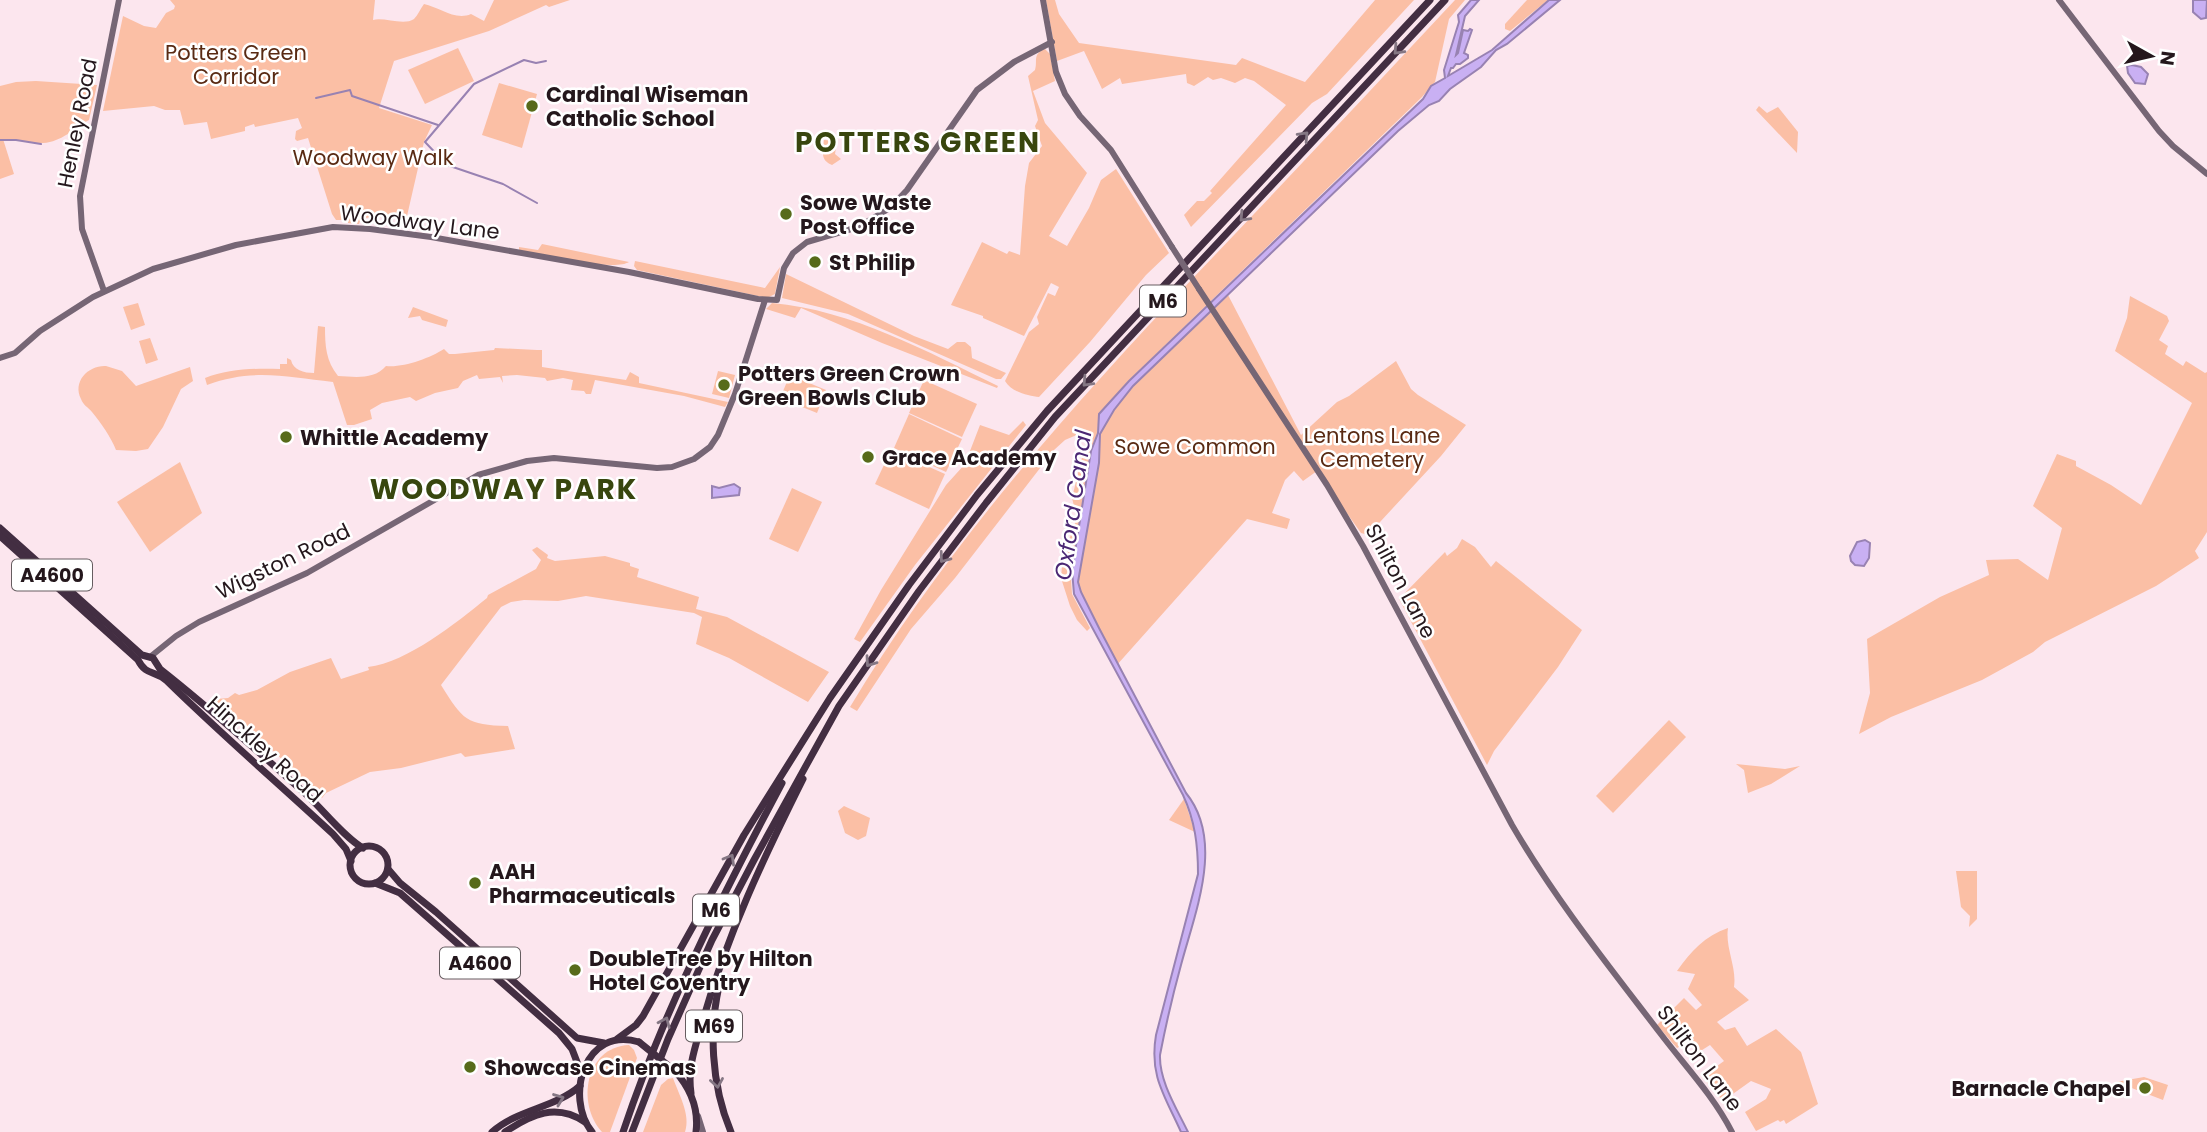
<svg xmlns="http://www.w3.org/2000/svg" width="2207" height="1132" font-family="Poppins,sans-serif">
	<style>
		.green { fill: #fbbfa5 }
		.water { fill: #c9b0f3; stroke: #9882b2; stroke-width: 2 }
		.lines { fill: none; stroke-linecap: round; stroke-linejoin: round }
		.stream { stroke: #9882b2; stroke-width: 2 }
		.secondary { stroke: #766675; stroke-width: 6 }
		.highway { stroke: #432e42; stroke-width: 7 }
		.secondary-bridge { stroke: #766675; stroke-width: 6 }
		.highway-bridge { stroke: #432e42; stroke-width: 7 }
		.oneway { stroke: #857784 }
		.poi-dot { fill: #576b1a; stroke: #fff; stroke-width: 2.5 }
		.labels { text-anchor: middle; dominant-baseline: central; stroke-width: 5; stroke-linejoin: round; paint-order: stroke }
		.shield { fill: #fff; stroke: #665d60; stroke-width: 2 }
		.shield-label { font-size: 19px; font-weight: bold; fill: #24171c }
		.park-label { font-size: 21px; fill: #592a13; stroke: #fff }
		.poi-label { font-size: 21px; font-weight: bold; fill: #24171c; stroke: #fff; text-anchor: start }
		.street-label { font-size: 21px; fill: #24171c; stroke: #fff }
		.water-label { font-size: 23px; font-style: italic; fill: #4b2774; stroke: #fff }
		.district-label { font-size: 28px; font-weight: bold; letter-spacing: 2px; fill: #38460e; stroke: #fff }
	</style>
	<rect width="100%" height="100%" fill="#fce6ee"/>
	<g class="green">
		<path d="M170 0H375L373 20C384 17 404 26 414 19 418 15 420 9 424 4 439 7 455 21 471 14L484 21 494 0H570L549 7 546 5 489 31 394 61 379 108 432 125 424 142 407 216 361 218 359 224 348 223 347 217 344 220H336L332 214 308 138 297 141 295 139 296 131 302 128 298 118 255 127 254 124 245 127V131L211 139 207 122 184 125 180 110H165L154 106 103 111 123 16 144 26 156 28 166 13 174 9 175 6Z"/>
		<path d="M1046 0H1055L1059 14 1079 43 1236 65 1242 58 1305 82 1375 0H1414L1327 94 1312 103 1191 227 1184 215 1197 201H1204L1212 193 1210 191 1286 105 1254 81 1245 78 1235 83 1221 78 1213 80 1208 77 1194 86 1187 83 1186 74 1122 84 1120 78 1102 89 1084 51 1057 61Z"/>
		<path d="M1455 0H1465L1449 19 1435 82 1422 97 1129 380 1099 414 1097 435 1090 451 1071 579 1072 594 1090 628 1087 631 1077 620 1070 606 1061 578 1063 554 1075 525 1076 514 1072 498 1087 437 1079 434 1065 440 1054 450 955 578 911 629 857 711 850 707C946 547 1066 413 1193 278 1281 186 1368 93 1455 0Z"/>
		<path d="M1527 0H1548L1510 31 1505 29V24Z"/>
		<path d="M458 48 474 81 425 104 408 70Z"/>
		<path d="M1045 49 1050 54 1055 81 1033 91 1045 123 1087 173 1049 236 1067 246 1089 208 1101 180 1116 169 1169 253 1146 275 1090 342 1039 397C1029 396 1011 392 1005 381L1029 332 1039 324 1037 317 1048 293 1055 296 1059 287 1051 283 1024 336 983 318V316L951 305 982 242 1007 254 1009 251 1020 255 1025 186 1029 163 1042 146 1035 126 1038 120 1028 76 1035 70C1038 61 1032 54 1045 49Z"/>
		<path d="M36 81 97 85 89 120C74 128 62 142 43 143 30 144 17 138 3 139L14 174 0 179V86L16 82Z"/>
		<path d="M499 83 537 94 522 148 482 135Z"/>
		<path d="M1759 106 1767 113 1778 107 1798 132 1797 153 1756 110Z"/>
		<path d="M824 140 837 141 835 154 841 159 832 165C820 160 823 152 824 140Z"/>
		<path d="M542 244 629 262C613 272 541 254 519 250V247L538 250Z"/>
		<path d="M635 261 765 288 780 267 775 294 767 298 637 270 634 266Z"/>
		<path d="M786 274 914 336 948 349 957 342H965L971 347 972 358 1006 373 1001 379H996L848 314 782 298Z"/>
		<path d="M1228 295 1301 435 1337 402 1349 396 1396 361 1411 389 1418 395 1466 425 1441 456 1368 535 1361 533 1317 471 1303 481 1294 471 1285 480 1272 513 1290 519 1287 529 1247 519 1116 666 1076 588 1096 442 1112 406Z"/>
		<path d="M2130 296 2167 316 2169 321 2159 340 2168 346 2165 354 2183 366 2186 361 2205 373 2207 372V532L2195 551 2199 558 2156 586 2045 642 2033 652 1982 680 1891 717 1859 734 1870 693 1867 639 1940 597 1989 575 1986 560 2018 559 2048 580 2062 528 2033 506 2057 454 2076 461V466L2111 485 2141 505 2192 403 2115 351 2127 318Z"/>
		<path d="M138 303 145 325 131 330 123 307Z"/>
		<path d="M772 303C852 310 928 352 998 386L997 388 882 343 801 308 795 318 766 309Z"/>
		<path d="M413 307 448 320 446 327 422 320 420 316 408 318Z"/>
		<path d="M318 326 325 327C325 346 326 361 338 376 355 377 374 380 386 366 403 368 430 358 444 349L449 354H455L494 350 495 348 537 350H542V367L626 380 630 372 639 377V383L728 402 725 407 684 396 595 380 591 394H586L584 391 571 390 573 380 563 378 547 381 545 378 517 375 502 376 503 383 500 377 479 379 477 375 463 381 458 388 435 393 416 401 410 397 382 403 370 410 372 419 354 425H347L333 382C287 377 252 368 207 385L205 378C228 369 255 368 280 369V364H287V358L291 360C293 370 304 373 314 373Z"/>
		<path d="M150 338 158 360 146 364 139 341Z"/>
		<path d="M106 366 122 371 136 386 190 367 193 381 181 389 163 427 148 449 136 451 116 450C111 437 101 423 92 412 88 407 83 405 81 399 72 381 89 365 106 366Z"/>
		<path d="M718 371 735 375 729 398 712 394Z"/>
		<path d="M790 375 826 390 817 413 780 398Z"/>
		<path d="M924 380 977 404 962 437 909 413Z"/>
		<path d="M909 414 962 439 946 472 894 448Z"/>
		<path d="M1023 421 1026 425 915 565 860 642 854 639 881 590 946 485 965 464 980 425 1009 435Z"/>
		<path d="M891 450 945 474 929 509 875 484Z"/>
		<path d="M180 462 202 513 150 552 117 502Z"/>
		<path d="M792 488 822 502 798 552 769 539Z"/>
		<path d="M1462 539 1475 547 1491 567 1496 561 1582 630 1558 667 1494 751 1487 765 1399 599 1445 552 1447 556 1457 548Z"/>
		<path d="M537 547 548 555 547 558 555 561 605 556 630 563V566L639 569 637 577 699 597 696 609 727 617 829 672 808 702 729 658 696 644 702 617 694 613 586 596 558 601 524 600 511 602 501 607 441 685C463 720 466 725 508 726L515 749 465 757 461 753 401 768 370 772 326 793 322 798 270 748 237 724 215 703 217 699 228 698 235 693 239 695 257 690 290 672 331 658 341 679 369 670 368 667C408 662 456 623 487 598L488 595 536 569 541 560 532 550Z"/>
		<path d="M1669 720 1686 737 1613 813 1596 796Z"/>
		<path d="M1736 764 1785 769 1800 766 1771 784 1748 793 1744 770Z"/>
		<path d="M1184 799 1195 832 1169 820Z"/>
		<path d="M844 806 870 818 866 836 858 840 845 833 838 811Z"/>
		<path d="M1956 871H1977V919L1969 927 1970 916 1961 907Z"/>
		<path d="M1728 928C1725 948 1737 967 1734 987L1749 1000 1717 1022 1725 1030 1735 1027 1747 1046 1776 1029 1801 1052 1818 1104 1786 1124 1784 1120 1780 1122 1778 1120 1756 1131 1745 1112 1766 1099 1771 1089 1751 1081 1723 1101 1702 1077 1724 1061 1710 1045 1699 1052 1690 1041 1677 1048 1657 1025 1684 998 1696 1010 1702 1005 1688 989 1695 974 1677 971C1691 951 1705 936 1728 928Z"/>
		<path d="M629 1045 634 1050 637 1058 610 1132H602C576 1104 585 1047 629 1045Z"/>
		<path d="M2144 1077 2168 1085 2163 1100 2116 1082Z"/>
		<path d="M673 1078C679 1095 691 1115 685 1132H643L661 1085 668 1079Z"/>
	</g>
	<g class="water">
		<path d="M1471 0H1479L1465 16 1456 55 1458 53 1463 30 1468 31 1470 29 1472 30 1464 53 1468 55V58L1460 64H1456L1453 68H1451L1448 76 1492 50 1549 0H1560L1507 44 1496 50 1481 67 1450 89 1439 101 1429 105 1398 131 1133 386 1114 410 1100 434 1099 463 1078 582 1081 592 1099 628 1186 793C1225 841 1195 912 1181 965 1173 994 1166 1024 1160 1055 1159 1081 1177 1109 1188 1132H1181C1165 1096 1149 1076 1156 1035L1198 874C1198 845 1195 821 1183 795L1074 594 1072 570 1091 451 1098 433 1099 414 1129 381 1423 99 1431 86 1445 78 1444 70 1459 22 1458 15Z"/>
		<path d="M2193 0H2207L2206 18 2201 19 2193 12Z"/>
		<path d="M2132 65 2141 67 2148 74 2145 84 2135 83 2128 73 2127 66Z"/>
		<path d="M734 484 740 488 739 495 712 498V486L719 488Z"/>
		<path d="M1865 540 1870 543 1869 558 1864 566 1855 565 1851 561 1850 556 1857 542Z"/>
	</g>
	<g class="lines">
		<g class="stream">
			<path d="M316 98 350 90 352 96 438 125"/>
			<path d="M0 140H16L41 144"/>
			<path d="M537 203 503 184 447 165 425 142 474 84 524 60 536 63 546 61"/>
		</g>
		<g class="secondary">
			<path d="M1043 0 1056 72 1065 94 1080 116 1111 150 1172 247"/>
			<path d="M2059 0 2159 131 2173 146 2207 174"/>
			<path d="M1199 289 1327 485 1363 546 1512 825C1555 899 1608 965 1660 1033 1685 1066 1713 1095 1732 1132"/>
			<path d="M104 291 82 229 80 196 119 0"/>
			<path d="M0 358 15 353 40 331 93 297 153 269 236 245 333 227 370 229 431 237 629 272 758 299 777 300 784 268 793 253 807 242 858 227 890 208 907 190 977 90 1014 62 1052 42"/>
			<path d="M150 657 176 636 199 622 307 573 478 475 527 461 554 458 657 468 672 467 694 459 710 447 718 435 735 394 765 300"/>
			<path d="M698 1116 703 1132"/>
		</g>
		<g class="highway">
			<path d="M0 528 142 655 153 658 160 669C211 709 260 753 308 796 324 811 345 838 363 848"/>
			<path d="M0 536 138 660C147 677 154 669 167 681 221 734 278 783 333 834L346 849 351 861"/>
			<circle cx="369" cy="865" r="19"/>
			<path d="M388 869 400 883 436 912 577 1038 604 1043"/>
			<path d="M375 883 400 893 559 1033 572 1049 582 1075"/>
			<path d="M721 978C708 1027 711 1085 731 1132"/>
			<path d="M617 1039 636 1025 643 1016 744 835 830 698 909 585 977 495 1047 411 1430 0"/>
			<path d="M675 1071C691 1089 699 1108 696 1132"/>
			<path d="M691 1093C687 1067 696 1045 703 1020 727 935 764 857 803 779"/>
			<path d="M492 1132C518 1109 555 1108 580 1086"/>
			<path d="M505 1132C532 1114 556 1103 585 1122"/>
			<path d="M592 1132C564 1097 585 1025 639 1042"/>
			<path d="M623 1132C664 1010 722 896 782 783"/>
			<path d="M632 1132 668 1039 712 940 754 860 839 706 919 591 986 503 1055 417 1445 0"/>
		</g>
		<path class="secondary-bridge" d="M1172 247 1199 289"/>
		<path class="highway-bridge" d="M639 1042 675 1071"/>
	</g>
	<defs><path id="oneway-chevron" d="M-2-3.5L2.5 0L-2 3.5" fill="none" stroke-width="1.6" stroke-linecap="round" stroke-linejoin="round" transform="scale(1.75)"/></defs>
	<g class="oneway">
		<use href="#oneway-chevron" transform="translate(1398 50) rotate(133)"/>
		<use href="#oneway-chevron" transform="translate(1304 136) rotate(-47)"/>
		<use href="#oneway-chevron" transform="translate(1244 217) rotate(133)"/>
		<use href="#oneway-chevron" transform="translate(1087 382) rotate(133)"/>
		<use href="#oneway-chevron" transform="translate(944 558) rotate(127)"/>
		<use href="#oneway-chevron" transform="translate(870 662) rotate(125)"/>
		<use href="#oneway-chevron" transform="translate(730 859) rotate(-60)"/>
		<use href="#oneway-chevron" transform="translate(665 1022) rotate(-66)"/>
		<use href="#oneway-chevron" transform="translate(717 1083) rotate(81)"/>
		<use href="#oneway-chevron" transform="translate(559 1099) rotate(-21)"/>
	</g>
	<g class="poi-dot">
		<circle cx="532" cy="106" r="7"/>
		<circle cx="786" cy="214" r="7"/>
		<circle cx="815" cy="262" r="7"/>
		<circle cx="724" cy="385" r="7"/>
		<circle cx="286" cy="437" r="7"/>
		<circle cx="868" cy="457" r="7"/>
		<circle cx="475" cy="883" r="7"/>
		<circle cx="575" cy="970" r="7"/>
		<circle cx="470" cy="1067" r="7"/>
		<circle cx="2145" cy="1088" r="7"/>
	</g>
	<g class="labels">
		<g class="shield">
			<rect x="1140" y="285.5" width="46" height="31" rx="5"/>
			<rect x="12" y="559.5" width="80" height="31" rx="5"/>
			<rect x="693" y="894.5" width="46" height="31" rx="5"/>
			<rect x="440" y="947.5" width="80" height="31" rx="5"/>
			<rect x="686" y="1010.5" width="56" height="31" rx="5"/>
		</g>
		<g class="shield-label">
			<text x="1163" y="301">M6</text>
			<text x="52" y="575">A4600</text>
			<text x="716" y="910">M6</text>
			<text x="480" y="963">A4600</text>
			<text x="714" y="1026">M69</text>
		</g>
		<g class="park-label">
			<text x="236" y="52">Potters Green<tspan x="236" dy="24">Corridor</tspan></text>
			<text x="373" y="157">Woodway Walk</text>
			<text x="1372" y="435">Lentons Lane<tspan x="1372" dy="24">Cemetery</tspan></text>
			<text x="1195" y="446">Sowe Common</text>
		</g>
		<g class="poi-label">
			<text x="546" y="94">Cardinal Wiseman<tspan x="546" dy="24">Catholic School</tspan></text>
			<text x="800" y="202">Sowe Waste<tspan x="800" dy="24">Post Office</tspan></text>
			<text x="829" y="262">St Philip</text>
			<text x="738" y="373">Potters Green Crown<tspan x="738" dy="24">Green Bowls Club</tspan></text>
			<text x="300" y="437">Whittle Academy</text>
			<text x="882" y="457">Grace Academy</text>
			<text x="489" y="871">AAH<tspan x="489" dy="24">Pharmaceuticals</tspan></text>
			<text x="589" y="958">DoubleTree by Hilton<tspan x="589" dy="24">Hotel Coventry</tspan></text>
			<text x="484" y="1067">Showcase Cinemas</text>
			<text x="2131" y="1088" text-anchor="end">Barnacle Chapel</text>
		</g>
		<g class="street-label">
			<text transform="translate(77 123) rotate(-79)">Henley Road</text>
			<text transform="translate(420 222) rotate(7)">Woodway Lane</text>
			<text transform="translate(283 561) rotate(-26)">Wigston Road</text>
			<text transform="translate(1401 581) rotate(62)">Shilton Lane</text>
			<text transform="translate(265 749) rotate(42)">Hinckley Road</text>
			<text transform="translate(1700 1058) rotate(53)">Shilton Lane</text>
		</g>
		<g class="water-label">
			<text transform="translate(1073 505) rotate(-82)">Oxford Canal</text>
		</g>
		<g class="district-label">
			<text x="918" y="142">POTTERS GREEN</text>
			<text x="504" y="489">WOODWAY PARK</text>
		</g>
	</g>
	<g transform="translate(2151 56) rotate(98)" stroke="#ffffff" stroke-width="5" paint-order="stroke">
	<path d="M0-5L12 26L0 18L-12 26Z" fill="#24171c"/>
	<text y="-10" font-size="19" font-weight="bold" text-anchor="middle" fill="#24171c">N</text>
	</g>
</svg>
